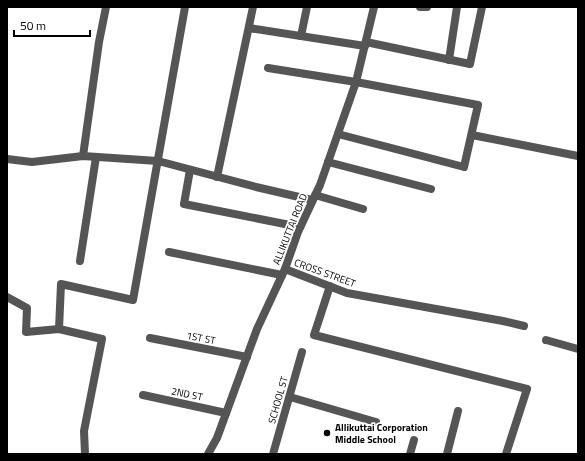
<svg xmlns="http://www.w3.org/2000/svg" width="585" height="461" font-family="'Titillium Web',sans-serif">
	<style>
		.lines { fill: none; stroke-linecap: round; stroke-linejoin: round }
		.street { stroke: #555; stroke-width: 8 }
		.poi-dot { fill: #000; stroke: #fff; stroke-width: 1.5 }
		.labels { text-anchor: middle; dominant-baseline: central; stroke-width: 3.5; stroke-linejoin: round; paint-order: stroke }
		.street-label { font-size: 10px; fill: #000; stroke: #fff }
		.poi-label { font-size: 10px; font-weight: bold; fill: #000; stroke: #fff; text-anchor: start }
	</style>
	<rect width="100%" height="100%" fill="#fff"/>
	<g class="lines">
		<g class="street">
			<path d="M420 7H427"/>
			<path d="M249 28 365 46"/>
			<path d="M301 36 307 7"/>
			<path d="M366 42 470 64 482 7"/>
			<path d="M449 60 457 7"/>
			<path d="M268 68 356 82 478 105 464 167 338 134"/>
			<path d="M472 135 578 156"/>
			<path d="M83 156 99 42 106 7"/>
			<path d="M7 159 32 162 83 156 158 161 256 187 312 200"/>
			<path d="M328 162 431 189"/>
			<path d="M190 170 184 204 300 227"/>
			<path d="M217 177 253 7"/>
			<path d="M315 195 363 209"/>
			<path d="M169 252 282 275"/>
			<path d="M80 261 96 157"/>
			<path d="M285 269 347 293 503 321 524 326"/>
			<path d="M330 286 314 335 527 389 506 454"/>
			<path d="M7 297 27 308 26 332 59 329 102 339 84 431 85 454"/>
			<path d="M59 329 61 284 133 300 185 7"/>
			<path d="M150 338 247 357"/>
			<path d="M546 340 578 349"/>
			<path d="M143 395 226 413"/>
			<path d="M290 397 376 422"/>
			<path d="M208 454 217 438 257 329 285 269 298 232 320 185 356 82 374 7"/>
			<path d="M273 454 302 352"/>
			<path d="M410 454 414 440"/>
			<path d="M447 454 458 411"/>
		</g>
	</g>
	<circle class="poi-dot" cx="327" cy="433" r="4"/>
	<g class="labels">
		<g class="street-label">
			<text transform="translate(290 229) rotate(-68)">ALLIKUTTAI ROAD</text>
			<text transform="translate(325 273) rotate(20)">CROSS STREET</text>
			<text transform="translate(201 338) rotate(11)">1ST ST</text>
			<text transform="translate(187 394) rotate(12)">2ND ST</text>
			<text transform="translate(278 400) rotate(-74)">SCHOOL ST</text>
		</g>
		<g class="poi-label">
			<text x="335" y="427">Allikuttai Corporation<tspan x="335" dy="12">Middle School</tspan></text>
		</g>
	</g>
	<rect width="585" height="461" fill="none" stroke="#000000" stroke-width="16"/>
	<path d="M14 30v6h76v-6" fill="none" stroke="#000000" stroke-width="2"/>
	<text x="20" y="30" font-size="12" fill="#000000" stroke="#ffffff" stroke-width="3" paint-order="stroke">50 m</text>
</svg>
